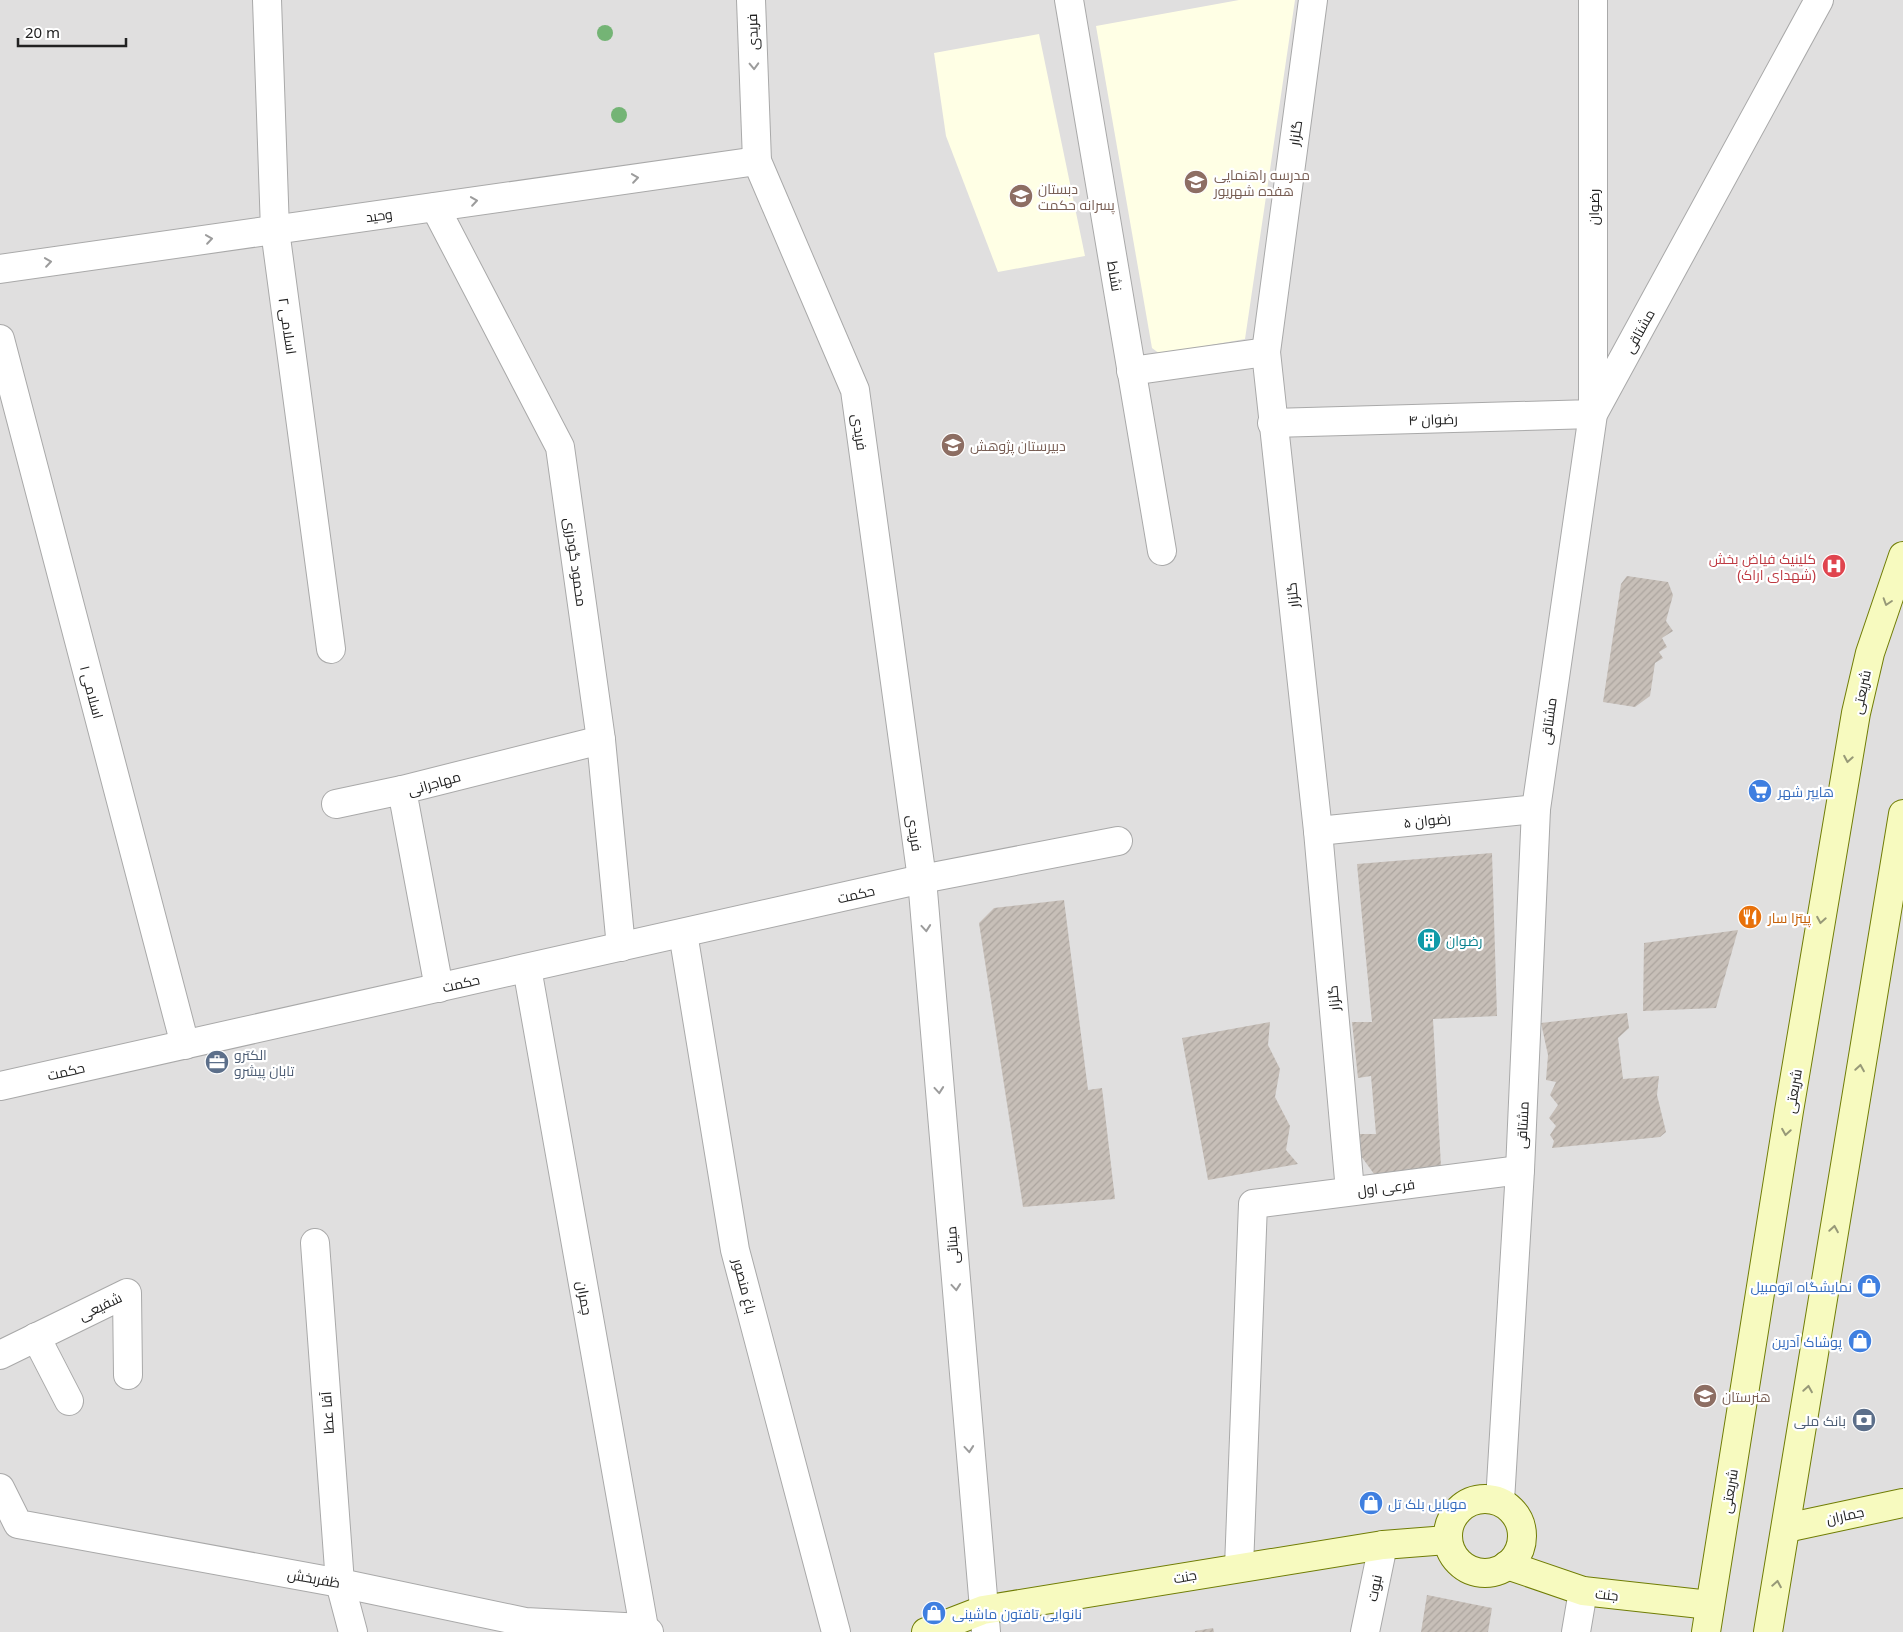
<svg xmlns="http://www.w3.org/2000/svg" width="1903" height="1632" font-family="'Noto Sans',Cairo,sans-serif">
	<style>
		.residential { fill: #e0dfdf }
		.education { fill: #ffffe5 }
		.building { fill: url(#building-hatch) }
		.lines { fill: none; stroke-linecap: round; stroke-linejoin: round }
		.street-casing { stroke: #a9a9a9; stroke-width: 30 }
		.secondary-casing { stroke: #707d05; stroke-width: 30 }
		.street { stroke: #fff; stroke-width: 28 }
		.secondary { stroke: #f7fabf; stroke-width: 28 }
		.tree { fill: #74b475 }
		.oneway { stroke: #9c9c9c }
		.oneway2 { stroke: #979978 }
		.labels { text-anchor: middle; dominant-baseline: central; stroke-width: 4.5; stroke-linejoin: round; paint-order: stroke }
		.street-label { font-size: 14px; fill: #222; stroke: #fff }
		.education-label { font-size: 14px; fill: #785e54; stroke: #fff; text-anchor: start }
		.health-label { font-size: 14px; fill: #be3a42; stroke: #fff; text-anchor: end }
		.shop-label { font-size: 14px; fill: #366cbe; stroke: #fff; text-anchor: start }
		.food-label { font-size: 14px; fill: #c56008; stroke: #fff; text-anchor: start }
		.culture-label { font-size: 14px; fill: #0d838f; stroke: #fff; text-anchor: start }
		.service-label { font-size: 14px; fill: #4e5e75; stroke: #fff; text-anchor: start }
	</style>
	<defs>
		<pattern id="building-hatch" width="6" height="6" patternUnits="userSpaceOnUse" patternTransform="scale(1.25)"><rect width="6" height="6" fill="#c7bfb8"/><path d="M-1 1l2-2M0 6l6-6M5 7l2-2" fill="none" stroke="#aba49e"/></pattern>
	</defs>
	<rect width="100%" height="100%" fill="#f2efe9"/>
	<rect class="residential" x="0" y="0" width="1903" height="1632"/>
	<g class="education">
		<path d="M1239 0H1295L1245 339 1160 354 1152 348 1096 26Z"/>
		<path d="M1039 34 1085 256 998 272 946 136 934 53Z"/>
	</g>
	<g class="building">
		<path d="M1627 576 1668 582 1673 595 1666 621 1673 631 1662 638 1667 647 1659 652 1663 658 1655 663 1650 696 1635 707 1603 702 1621 584Z"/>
		<path d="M1492 853 1497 1016 1433 1019 1441 1167 1377 1178 1361 1156 1360 1134H1376L1371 1076 1358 1078 1352 1022H1372L1357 864Z"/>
		<path d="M1064 900 1088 1090 1102 1088 1115 1199 1023 1207 979 923 994 908Z"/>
		<path d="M1738 930 1716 1008 1643 1011 1644 943Z"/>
		<path d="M1627 1013 1629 1028 1618 1038 1623 1079 1659 1076 1657 1095 1666 1132 1660 1137 1552 1148 1554 1141 1550 1135 1556 1126 1549 1118 1558 1105 1550 1095 1556 1082 1546 1080 1548 1055 1541 1023Z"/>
		<path d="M1270 1022 1268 1045 1280 1069 1275 1097 1290 1126 1286 1150 1298 1164 1208 1180 1182 1038Z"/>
		<path d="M1427 1595 1492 1608 1488 1632H1421Z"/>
		<path d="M1213 1628 1214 1632H1195V1631Z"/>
	</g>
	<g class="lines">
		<g class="street-casing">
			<g id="street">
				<path d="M267 0 275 230 331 649"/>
				<path d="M751 0 757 161 855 390 922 879 986 1632"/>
				<path d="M1069 0 1162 551"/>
				<path d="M1313 0 1266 352 1318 831 1350 1191"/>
				<path d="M435 207 560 447 601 740 621 947"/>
				<path d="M0 269 757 161"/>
				<path d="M0 339 185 1045"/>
				<path d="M1131 371 1266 352"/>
				<path d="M1272 423 1593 414V0"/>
				<path d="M336 804 402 790"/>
				<path d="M1318 831 1536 809"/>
				<path d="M683 933 735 1250 836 1632"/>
				<path d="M527 968 644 1628"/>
				<path d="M439 988 402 790 601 740"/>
				<path d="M0 1086 922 879 1118 841"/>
				<path d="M315 1243 340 1583 353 1632"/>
				<path d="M36 1337 69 1401"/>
				<path d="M0 1355 127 1293 128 1375"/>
				<path d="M0 1488 18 1524 340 1583 525 1622 644 1628 649 1632"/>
				<path d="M1500 1501 1520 1170 1536 809 1593 414 1819 0"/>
				<path d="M1239 1567 1253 1204 1520 1170"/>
				<path d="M1365 1632 1383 1545"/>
				<path d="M1576 1632 1583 1591"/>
			</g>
		</g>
		<g class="secondary-casing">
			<g id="secondary">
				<circle cx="1485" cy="1536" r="37"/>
				<path d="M1786 1528 1903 1503"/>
				<path d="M1507 1565 1583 1591 1710 1605"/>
				<path d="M926 1632 983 1610 1383 1545 1447 1540"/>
				<path d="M1706 1632 1789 1111 1856 713 1870 653 1903 556"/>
				<path d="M1768 1632 1903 814"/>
			</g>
		</g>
		<use href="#street" class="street"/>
		<use href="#secondary" class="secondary"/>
	</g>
	<g class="tree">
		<circle cx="605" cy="33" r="8"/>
		<circle cx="619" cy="115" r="8"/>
	</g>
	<defs><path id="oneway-chevron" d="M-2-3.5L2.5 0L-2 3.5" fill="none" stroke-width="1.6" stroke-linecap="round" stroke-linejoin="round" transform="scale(1.25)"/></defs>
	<g class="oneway">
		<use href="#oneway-chevron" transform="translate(754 66) rotate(88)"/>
		<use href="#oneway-chevron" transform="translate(635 178) rotate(-8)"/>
		<use href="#oneway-chevron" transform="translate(474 201) rotate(-8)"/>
		<use href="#oneway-chevron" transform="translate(209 239) rotate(-8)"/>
		<use href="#oneway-chevron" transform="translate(48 262) rotate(-8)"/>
		<use href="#oneway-chevron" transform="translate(926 928) rotate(85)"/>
		<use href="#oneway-chevron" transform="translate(939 1090) rotate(85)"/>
		<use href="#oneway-chevron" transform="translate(956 1287) rotate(85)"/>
		<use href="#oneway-chevron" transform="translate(969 1449) rotate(85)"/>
	</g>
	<g class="oneway2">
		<use href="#oneway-chevron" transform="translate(1887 602) rotate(108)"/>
		<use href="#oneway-chevron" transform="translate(1848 759) rotate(100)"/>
		<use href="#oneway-chevron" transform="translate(1821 920) rotate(100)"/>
		<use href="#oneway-chevron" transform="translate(1860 1068) rotate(-81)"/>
		<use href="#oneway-chevron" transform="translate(1786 1132) rotate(99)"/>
		<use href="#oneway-chevron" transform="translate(1834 1229) rotate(-81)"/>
		<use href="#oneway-chevron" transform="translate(1808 1389) rotate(-81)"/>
		<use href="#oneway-chevron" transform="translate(1777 1584) rotate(-80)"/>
	</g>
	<defs>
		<g id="school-disc" transform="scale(1.25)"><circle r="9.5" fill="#8d6e63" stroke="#fff"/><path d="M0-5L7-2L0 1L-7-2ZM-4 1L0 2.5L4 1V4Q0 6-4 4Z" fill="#fff"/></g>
		<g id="hospital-disc" transform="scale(1.25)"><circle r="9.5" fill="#e0444e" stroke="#fff"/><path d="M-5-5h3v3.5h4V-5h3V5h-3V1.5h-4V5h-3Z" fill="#fff"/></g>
		<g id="supermarket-disc" transform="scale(1.25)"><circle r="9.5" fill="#3f7fe0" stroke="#fff"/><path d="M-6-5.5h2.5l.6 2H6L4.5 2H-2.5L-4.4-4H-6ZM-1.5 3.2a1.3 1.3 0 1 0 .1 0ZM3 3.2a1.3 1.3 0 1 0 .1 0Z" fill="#fff"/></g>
		<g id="restaurant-disc" transform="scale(1.25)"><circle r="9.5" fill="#e8710a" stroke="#fff"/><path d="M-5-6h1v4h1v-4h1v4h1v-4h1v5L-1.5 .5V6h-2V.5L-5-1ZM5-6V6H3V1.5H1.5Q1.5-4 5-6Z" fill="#fff"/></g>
		<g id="building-disc" transform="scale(1.25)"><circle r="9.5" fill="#0f9aa8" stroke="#fff"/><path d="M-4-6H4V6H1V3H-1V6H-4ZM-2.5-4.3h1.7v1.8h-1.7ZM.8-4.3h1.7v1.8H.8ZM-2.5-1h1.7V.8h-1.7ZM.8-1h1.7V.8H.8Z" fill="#fff"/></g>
		<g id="office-disc" transform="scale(1.25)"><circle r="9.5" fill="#5c6f8a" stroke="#fff"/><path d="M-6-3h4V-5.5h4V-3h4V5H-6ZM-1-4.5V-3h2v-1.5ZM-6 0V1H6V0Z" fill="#fff"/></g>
		<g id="shop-disc" transform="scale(1.25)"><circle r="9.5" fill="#3f7fe0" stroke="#fff"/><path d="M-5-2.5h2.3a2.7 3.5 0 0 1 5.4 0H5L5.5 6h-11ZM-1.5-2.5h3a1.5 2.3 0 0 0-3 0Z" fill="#fff"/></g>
		<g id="bank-disc" transform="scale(1.25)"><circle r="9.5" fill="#5c6f8a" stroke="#fff"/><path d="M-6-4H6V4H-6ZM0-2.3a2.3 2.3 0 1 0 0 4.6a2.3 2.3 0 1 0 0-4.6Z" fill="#fff"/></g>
	</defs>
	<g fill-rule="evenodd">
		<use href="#school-disc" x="1196" y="182"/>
		<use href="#school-disc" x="1021" y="196"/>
		<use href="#school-disc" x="953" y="445"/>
		<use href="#hospital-disc" x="1834" y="566"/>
		<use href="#supermarket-disc" x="1760" y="791"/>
		<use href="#restaurant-disc" x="1750" y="917"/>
		<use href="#building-disc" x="1429" y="940"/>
		<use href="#office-disc" x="217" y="1062"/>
		<use href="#shop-disc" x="1869" y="1286"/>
		<use href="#shop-disc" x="1860" y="1341"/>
		<use href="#school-disc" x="1705" y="1396"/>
		<use href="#bank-disc" x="1864" y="1420"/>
		<use href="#shop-disc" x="1371" y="1503"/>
		<use href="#shop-disc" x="934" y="1613"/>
	</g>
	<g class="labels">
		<g class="street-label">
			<text transform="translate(752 32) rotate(-92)">فریدی</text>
			<text transform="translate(1295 133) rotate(-82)">گلزار</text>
			<text transform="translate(1593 207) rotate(-90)">رضوان</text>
			<text transform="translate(379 215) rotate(-8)">وحید</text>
			<text transform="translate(1115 276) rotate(81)">نشاط</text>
			<text transform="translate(288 326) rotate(82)">اسلامی ۲</text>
			<text transform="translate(1639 331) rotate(-61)">مشتاقی</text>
			<text transform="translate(1433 419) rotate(-2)">رضوان ۴</text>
			<text transform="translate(860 432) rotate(82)">فریدی</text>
			<text transform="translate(576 562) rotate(82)">محمود گودرزی</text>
			<text transform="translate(1292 595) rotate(-96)">گلزار</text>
			<text transform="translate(92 692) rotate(75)">اسلامی ۱</text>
			<text transform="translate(1861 692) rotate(-78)">شریعتی</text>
			<text transform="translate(1548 721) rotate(-82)">مشتاقی</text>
			<text transform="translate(434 783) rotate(-16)">مهاجرانی</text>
			<text transform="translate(1427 820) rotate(-6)">رضوان ۵</text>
			<text transform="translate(915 833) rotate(82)">فریدی</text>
			<text transform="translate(856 894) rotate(-13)">حکمت</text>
			<text transform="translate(461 983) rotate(-13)">حکمت</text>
			<text transform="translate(1333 998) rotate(-95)">گلزار</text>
			<text transform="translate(66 1071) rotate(-13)">حکمت</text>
			<text transform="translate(1793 1091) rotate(-81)">شریعتی</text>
			<text transform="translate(1522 1125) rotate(-87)">مشتاقی</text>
			<text transform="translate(1386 1187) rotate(-7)">فرعی اول</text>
			<text transform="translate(952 1245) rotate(-95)">مینائی</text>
			<text transform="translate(745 1286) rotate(75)">باغ منصور</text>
			<text transform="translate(585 1298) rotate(80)">چمران</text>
			<text transform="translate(100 1306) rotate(-26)">شفیعی</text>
			<text transform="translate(327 1413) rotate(-94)">آقا عطا</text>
			<text transform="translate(1729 1491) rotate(-81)">شریعتی</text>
			<text transform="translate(1845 1515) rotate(-12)">جماران</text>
			<text transform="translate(1185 1576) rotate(-10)">جنت</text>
			<text transform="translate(314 1578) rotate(10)">ظفربخش</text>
			<text transform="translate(1374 1588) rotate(-79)">نبوت</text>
			<text transform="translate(1607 1594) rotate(6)">جنت</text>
		</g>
		<g class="education-label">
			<text x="1214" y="174">مدرسه راهنمایی<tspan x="1214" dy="16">هفده شهریور</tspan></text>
			<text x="1038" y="188">دبستان<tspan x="1038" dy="16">پسرانه حکمت</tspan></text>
			<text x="970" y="445">دبیرستان پژوهش</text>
			<text x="1722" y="1396">هنرستان</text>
		</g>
		<g class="health-label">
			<text x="1816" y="558">کلینیک فیاض بخش<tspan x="1816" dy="16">(شهدای اراک)</tspan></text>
		</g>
		<g class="shop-label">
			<text x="1778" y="791">هایپر شهر</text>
			<text x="1852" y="1286" text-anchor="end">نمایشگاه اتومبیل</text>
			<text x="1842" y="1341" text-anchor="end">پوشاک آدرین</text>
			<text x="1388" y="1503">موبایل بلک تل</text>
			<text x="952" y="1613">نانوایی تافتون ماشینی</text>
		</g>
		<g class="food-label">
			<text x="1768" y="917">پیتزا سار</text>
		</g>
		<g class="culture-label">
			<text x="1446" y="940">رضوان</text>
		</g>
		<g class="service-label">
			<text x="234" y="1054">الکترو<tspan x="234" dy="16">تابان پیشرو</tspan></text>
			<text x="1846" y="1420" text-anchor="end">بانک ملی</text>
		</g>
	</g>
	<path d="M18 38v8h108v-8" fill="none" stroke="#222222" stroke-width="2.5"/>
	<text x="25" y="38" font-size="15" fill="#222222" stroke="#ffffff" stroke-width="4" paint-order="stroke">20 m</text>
</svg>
